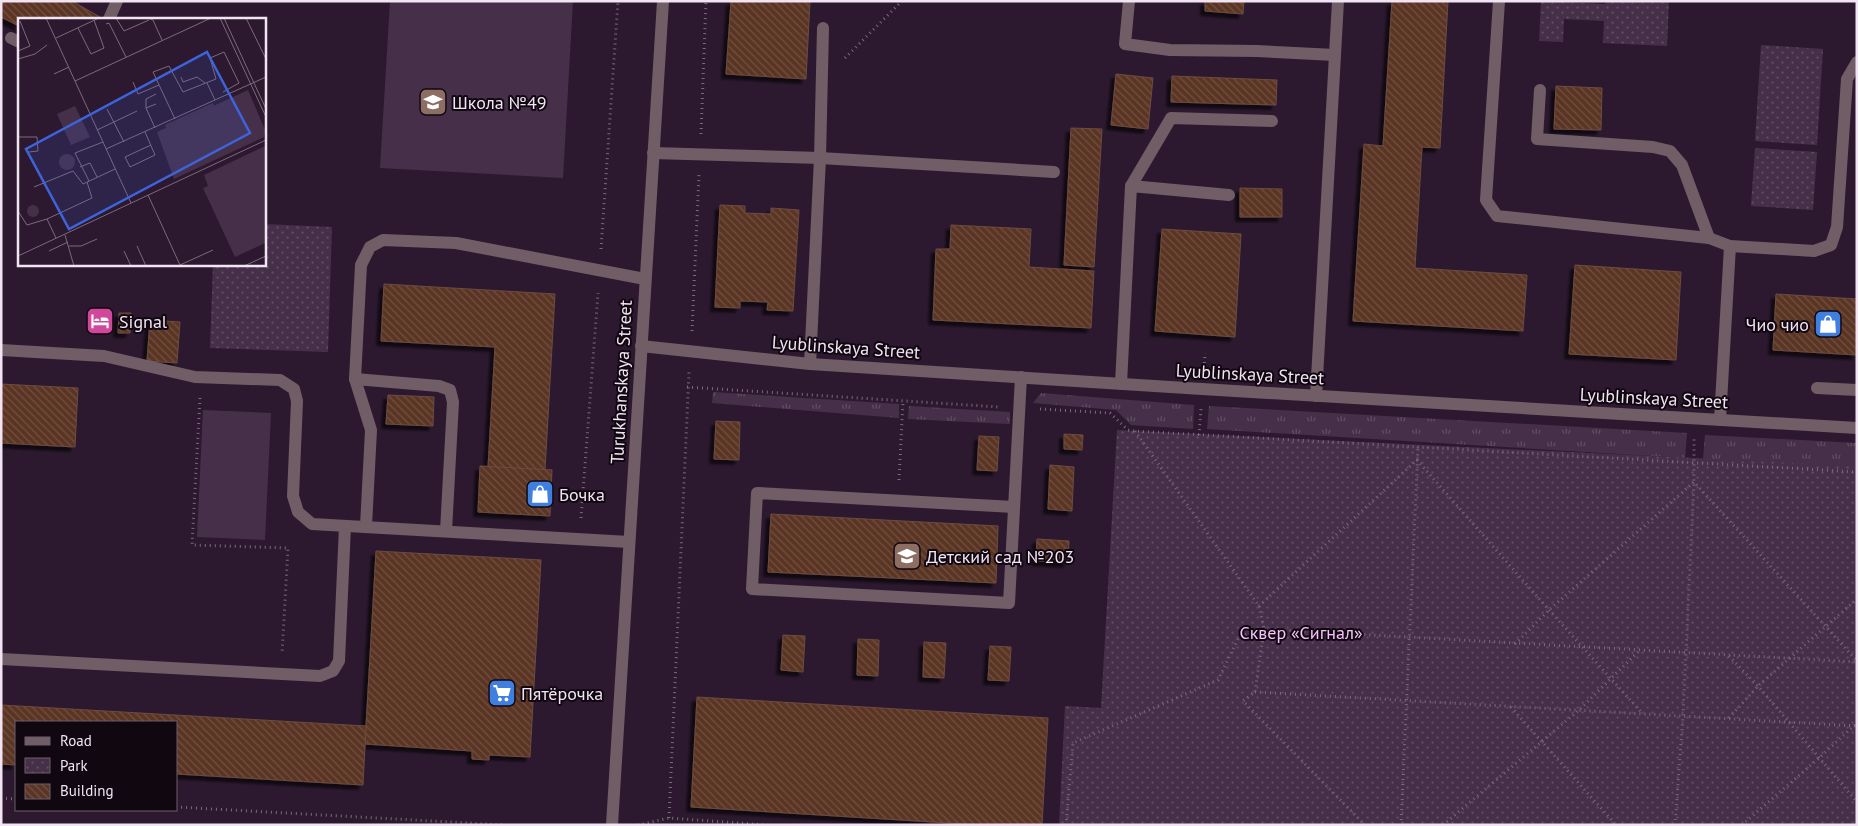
<svg xmlns="http://www.w3.org/2000/svg" width="1858" height="826" font-family="'PT Sans',sans-serif">
	<style>
		.grass { fill: url(#grass-tufts) }
		.park { fill: url(#park-dots) }
		.pitch { fill: #463049 }
		.building { fill: url(#building-back-hatch); stroke: #6c4c3f; filter: url(#shadow) }
		.lines { fill: none; stroke-linecap: round; stroke-linejoin: round }
		.path { stroke: #7b6a7d; stroke-width: 3; stroke-dasharray: 1 4; stroke-linecap: butt }
		.service { stroke: #715d65; stroke-width: 12 }
		.minor { stroke: #715d65; stroke-width: 12 }
		.labels { text-anchor: middle; dominant-baseline: central; stroke-width: 4; stroke-linejoin: round; paint-order: stroke }
		.poi-label { font-size: 18px; fill: #f1e4f3; stroke: #100711; text-anchor: start }
		.street-label { font-size: 18px; fill: #f1e4f3; stroke: #100711 }
		.park-label { font-size: 18px; fill: #f4c3f9; stroke: #100711 }
		.inset-road { fill: none; stroke: #7b6a7d; stroke-width: 1 }
		.view { fill: #3d64dc; fill-opacity: 0.15; stroke: #3d64dc; stroke-width: 2.5 }
		.inset-edge { fill: none; stroke: #f1e4f3; stroke-width: 2.5 }
	</style>
	<defs>
		<pattern id="grass-tufts" width="24" height="20" patternUnits="userSpaceOnUse" patternTransform="scale(1.25)"><rect width="24" height="20" fill="#463049"/><path d="M3 7l-1-3M5 7V3M7 7l1-3M15 17l-1-3M17 17v-4M19 17l1-3" fill="none" stroke="#614e64"/></pattern>
		<pattern id="park-dots" width="8" height="8" patternUnits="userSpaceOnUse" patternTransform="scale(1.25)"><rect width="8" height="8" fill="#463049"/><path d="M2 2h.1M6 6h.1" fill="none" stroke="#614e64" stroke-width="1.8" stroke-linecap="round"/></pattern>
		<pattern id="building-back-hatch" width="6" height="6" patternUnits="userSpaceOnUse" patternTransform="scale(1.25)"><rect width="6" height="6" fill="#5a3424"/><path d="M-1 5l2 2M0 0l6 6M5-1l2 2" fill="none" stroke="#725144"/></pattern>
		<filter id="shadow"><feDropShadow dx="-4.5" dy="4.5" stdDeviation="1" flood-color="#0009"/></filter>
	</defs>
	<rect width="100%" height="100%" fill="#2c192f"/>
	<g class="grass">
		<path d="M713 392 899 404V418L712 403Z"/>
		<path d="M1041 393 1194 405 1193 429 1131 425 1116 410 1033 403Z"/>
		<path d="M909 406 1010 412V424L908 419Z"/>
		<path d="M1209 406 1687 433 1685 458 1207 429Z"/>
		<path d="M1705 435 1857 443V468L1703 459Z"/>
	</g>
	<g class="park">
		<path d="M1541 1 1605 4 1606 1H1669L1667 46 1603 43 1604 21 1564 19 1563 42 1539 41Z"/>
		<path d="M1761 45 1823 49 1817 145 1755 141Z"/>
		<path d="M1755 148 1817 152 1813 210 1751 206Z"/>
		<path d="M264 224 332 227 328 352 210 348 213 264H264Z"/>
		<path d="M1117 430 1857 466V825H1059L1065 706 1101 708Z"/>
	</g>
	<g class="pitch">
		<path d="M390 1H573L563 178 380 168Z"/>
		<path d="M203 410 271 413 265 540 197 537Z"/>
	</g>
	<g class="building">
		<path d="M1 1H72L100 17 99 19H19V26L1 17Z"/>
		<path d="M731 1H810L806 79 726 74Z"/>
		<path d="M1205 1H1244L1243 14 1205 11Z"/>
		<path d="M1392 1H1448L1440 148 1422 147 1415 268 1527 275 1523 331 1353 321 1364 144 1383 146Z"/>
		<path d="M1116 74 1153 78 1148 129 1111 125Z"/>
		<path d="M1172 76 1277 80 1276 105 1171 102Z"/>
		<path d="M1556 86 1602 88 1601 130 1554 129Z"/>
		<path d="M1071 128 1102 129 1094 267 1064 265Z"/>
		<path d="M1240 188 1282 189V217H1240Z"/>
		<path d="M720 205 745 206V213L771 214V208L799 210 793 311 767 310 768 302 740 301V308L715 307Z"/>
		<path d="M951 225 1031 229 1029 267 1094 271 1091 328 933 320 936 249H950Z"/>
		<path d="M1162 229 1241 234 1235 337 1155 331Z"/>
		<path d="M1575 265 1681 272 1676 360 1569 354Z"/>
		<path d="M384 284 555 294 545 470 488 467 495 347 381 341Z"/>
		<path d="M1776 294 1857 299V355L1773 350Z"/>
		<path d="M119 313H131L130 333H118Z"/>
		<path d="M150 320 180 322 177 363 147 361Z"/>
		<path d="M1 384 78 388 75 447 1 443Z"/>
		<path d="M388 395 434 397 433 426 386 424Z"/>
		<path d="M716 421 740 422 739 460 714 459Z"/>
		<path d="M1064 434 1083 435 1082 450 1064 449Z"/>
		<path d="M979 436 999 437 997 471 977 470Z"/>
		<path d="M1050 465 1074 467 1072 511 1048 509Z"/>
		<path d="M480 466 552 470 550 516 478 512Z"/>
		<path d="M771 514 998 526 996 583 768 572Z"/>
		<path d="M1037 539 1069 541 1068 563 1036 561Z"/>
		<path d="M376 551 541 560 530 757 489 755V760L472 759V751L365 744Z"/>
		<path d="M783 635 805 636 803 672 781 670Z"/>
		<path d="M858 639 879 640 878 676 857 675Z"/>
		<path d="M924 642 946 643 944 678 923 677Z"/>
		<path d="M990 646 1011 647 1009 681 988 680Z"/>
		<path d="M697 697 1048 718 1042 825H981L691 807Z"/>
		<path d="M1 705 366 726 363 785 176 774V722H16V765L1 764Z"/>
	</g>
	<g class="lines">
		<g class="path">
			<path d="M845 58 902 1"/>
			<path d="M701 134 706 1"/>
			<path d="M601 249 618 1"/>
			<path d="M692 331 699 175"/>
			<path d="M1204 368 1205 353"/>
			<path d="M687 387 999 407"/>
			<path d="M200 398 192 545 288 548 282 654"/>
			<path d="M1040 409 1110 413 1128 430 1135 431 1857 472"/>
			<path d="M1135 431 1259 606 1264 629 1255 692 1243 701 1365 825"/>
			<path d="M1199 435 1201 409"/>
			<path d="M899 480 903 401"/>
			<path d="M581 518 598 293"/>
			<path d="M1259 606 1417 460 1549 610 1642 713"/>
			<path d="M1515 644 1549 610 1694 482 1857 661"/>
			<path d="M1729 656 1758 686 1857 802"/>
			<path d="M1255 692 1857 726"/>
			<path d="M1511 707 1616 825"/>
			<path d="M1729 718 1758 686 1857 599"/>
			<path d="M1 798 16 799"/>
			<path d="M176 807 505 825"/>
			<path d="M669 818 689 372"/>
			<path d="M638 825 669 818 767 825"/>
			<path d="M1066 825 1073 743 1218 680 1239 637 1264 629 1857 662"/>
			<path d="M1401 825 1418 448"/>
			<path d="M1443 825 1579 710 1640 650"/>
			<path d="M1675 825 1683 716 1694 482V438"/>
			<path d="M1742 825 1818 759 1857 723"/>
		</g>
		<g class="service">
			<path d="M1129 1 1125 44 1170 50 1257 51 1335 55"/>
			<path d="M1499 1 1486 200 1497 216 1709 238 1730 246 1814 251 1831 245 1837 227 1847 79 1857 62"/>
			<path d="M109 19 117 1"/>
			<path d="M11 38 19 42"/>
			<path d="M1540 90 1537 139 1653 147 1670 151 1682 165 1709 238"/>
			<path d="M653 153 820 158 1054 172"/>
			<path d="M1131 186 1171 118 1272 121"/>
			<path d="M1 350 104 356 195 377 280 380 294 389 297 401 293 496 298 512 312 524 629 542"/>
			<path d="M810 364 820 158 823 28"/>
			<path d="M355 379 439 386 450 390 453 402 446 531"/>
			<path d="M1121 384 1131 186 1229 195"/>
			<path d="M1817 388 1857 390"/>
			<path d="M1316 396 1338 1"/>
			<path d="M1720 420 1730 246"/>
			<path d="M1014 507 757 493 752 589 1009 603 1021 377"/>
			<path d="M366 526 371 430 355 379 361 265 370 247 383 240 456 243 645 279"/>
			<path d="M1 659 320 676 333 671 339 661 345 526"/>
		</g>
		<g class="minor">
			<path d="M641 346 810 364 1202 389 1857 428"/>
			<path d="M612 825 663 1"/>
		</g>
	</g>
	<defs>
		<g id="school-square" transform="scale(1.4375)"><rect x="-9" y="-9" width="18" height="18" rx="4" fill="#8d6e63" stroke="#100711"/><path d="M0-5L7-2L0 1L-7-2ZM-4 1L0 2.5L4 1V4Q0 6-4 4Z" fill="#fff"/></g>
		<g id="hotel-square" transform="scale(1.4375)"><rect x="-9" y="-9" width="18" height="18" rx="4" fill="#d1479c" stroke="#100711"/><path d="M-6-4.5h1.5V1H6V5H4.5V3h-9V5H-6ZM-4 0a1.8 1.8 0 1 1 3.6 0ZM.5 0V-2.5h3Q6-2.5 6 0Z" fill="#fff"/></g>
		<g id="shop-square" transform="scale(1.4375)"><rect x="-9" y="-9" width="18" height="18" rx="4" fill="#3f7fe0" stroke="#100711"/><path d="M-5-2.5h2.3a2.7 3.5 0 0 1 5.4 0H5L5.5 6h-11ZM-1.5-2.5h3a1.5 2.3 0 0 0-3 0Z" fill="#fff"/></g>
		<g id="supermarket-square" transform="scale(1.4375)"><rect x="-9" y="-9" width="18" height="18" rx="4" fill="#3f7fe0" stroke="#100711"/><path d="M-6-5.5h2.5l.6 2H6L4.5 2H-2.5L-4.4-4H-6ZM-1.5 3.2a1.3 1.3 0 1 0 .1 0ZM3 3.2a1.3 1.3 0 1 0 .1 0Z" fill="#fff"/></g>
	</defs>
	<g fill-rule="evenodd">
		<use href="#school-square" x="433" y="102"/>
		<use href="#hotel-square" x="100" y="321"/>
		<use href="#shop-square" x="1828" y="324"/>
		<use href="#shop-square" x="540" y="494"/>
		<use href="#school-square" x="907" y="556"/>
		<use href="#supermarket-square" x="502" y="693"/>
	</g>
	<g class="labels">
		<g class="poi-label">
			<text x="452" y="102">Школа №49</text>
			<text x="119" y="321">Signal</text>
			<text x="1809" y="324" text-anchor="end">Чио чио</text>
			<text x="559" y="494">Бочка</text>
			<text x="926" y="556">Детский сад №203</text>
			<text x="521" y="693">Пятёрочка</text>
		</g>
		<g class="street-label">
			<text transform="translate(846 347) rotate(4)">Lyublinskaya Street</text>
			<text transform="translate(1250 374) rotate(3)">Lyublinskaya Street</text>
			<text transform="translate(621 382) rotate(-87)">Turukhanskaya Street</text>
			<text transform="translate(1654 398) rotate(3)">Lyublinskaya Street</text>
		</g>
		<g class="park-label">
			<text x="1301" y="632">Сквер «Сигнал»</text>
		</g>
	</g>
	<g transform="translate(18 18)">
		<rect width="248" height="248" fill="#2c192f"/>
		<path d="M195 85 196 88 148 110 147 107Z" fill="#463049"/>
		<path d="M230 72 247 112 246 119 156 161 139 114ZM41 144a8 8 0 1 1 16 0a8 8 0 1 1-16 0ZM9 193a6 6 0 1 1 12 0a6 6 0 1 1-12 0Z" fill="#463049"/>
		<path d="M57 88 72 119 53 127 39 96ZM247 128V225L217 239 185 170 190 168 186 157Z" fill="#463049"/>
		<path class="inset-road" d="M28 0 113 185M98 0 106 13 131 2M130 0 135 2 144 22M202 0 248 99M206 0 248 91M228 0 248 41M88 6 91 5 108 39M60 10 73 36 86 30 76 2M38 20 81 0M0 33 12 28 2 3M0 41 17 36 29 27M36 56 51 49M163 59 165 64 179 59 187 65M57 63 193 0M115 64 120 76 141 67M189 65 197 82M128 90V81L138 76M89 91 106 124M157 101 135 54 151 48 165 74 198 61 192 40 206 34 221 65 205 74M137 110 128 90 138 86M79 112 119 93M127 114 137 137 112 149 107 139 133 127M0 119H19L20 133 11 134M88 131 248 59M62 149 72 145 79 159M71 163 57 135 85 124M16 169 55 153 65 166 97 151M130 177 162 247 195 232M0 193 9 207 29 201 74 180 69 164M29 201 38 220M47 217 56 248M51 228H63L79 221M119 228 128 248M31 233 50 224M106 233 113 248M0 238 248 122M226 248 248 238"/>
		<path class="view" d="M189 34 232 115 51 211 8 131Z"/>
		<rect width="248" height="248" class="inset-edge"/>
	</g>
	<rect width="1858" height="826" fill="none" stroke="#f1e4f3" stroke-width="5"/>
	<rect x="15" y="721" width="162" height="90" fill="#100711" stroke="#6a5f6b"/>
	<rect x="25" y="737" width="25" height="8" fill="#715d65" stroke="#6a5f6b"/>
	<text x="60" y="746" font-size="15" fill="#f1e4f3">Road</text>
	<rect x="25" y="758" width="25" height="15" fill="url(#park-dots)" stroke="#6a5f6b"/>
	<text x="60" y="771" font-size="15" fill="#f1e4f3">Park</text>
	<rect x="25" y="784" width="25" height="15" fill="url(#building-back-hatch)" stroke="#6a5f6b"/>
	<text x="60" y="796" font-size="15" fill="#f1e4f3">Building</text>
</svg>
